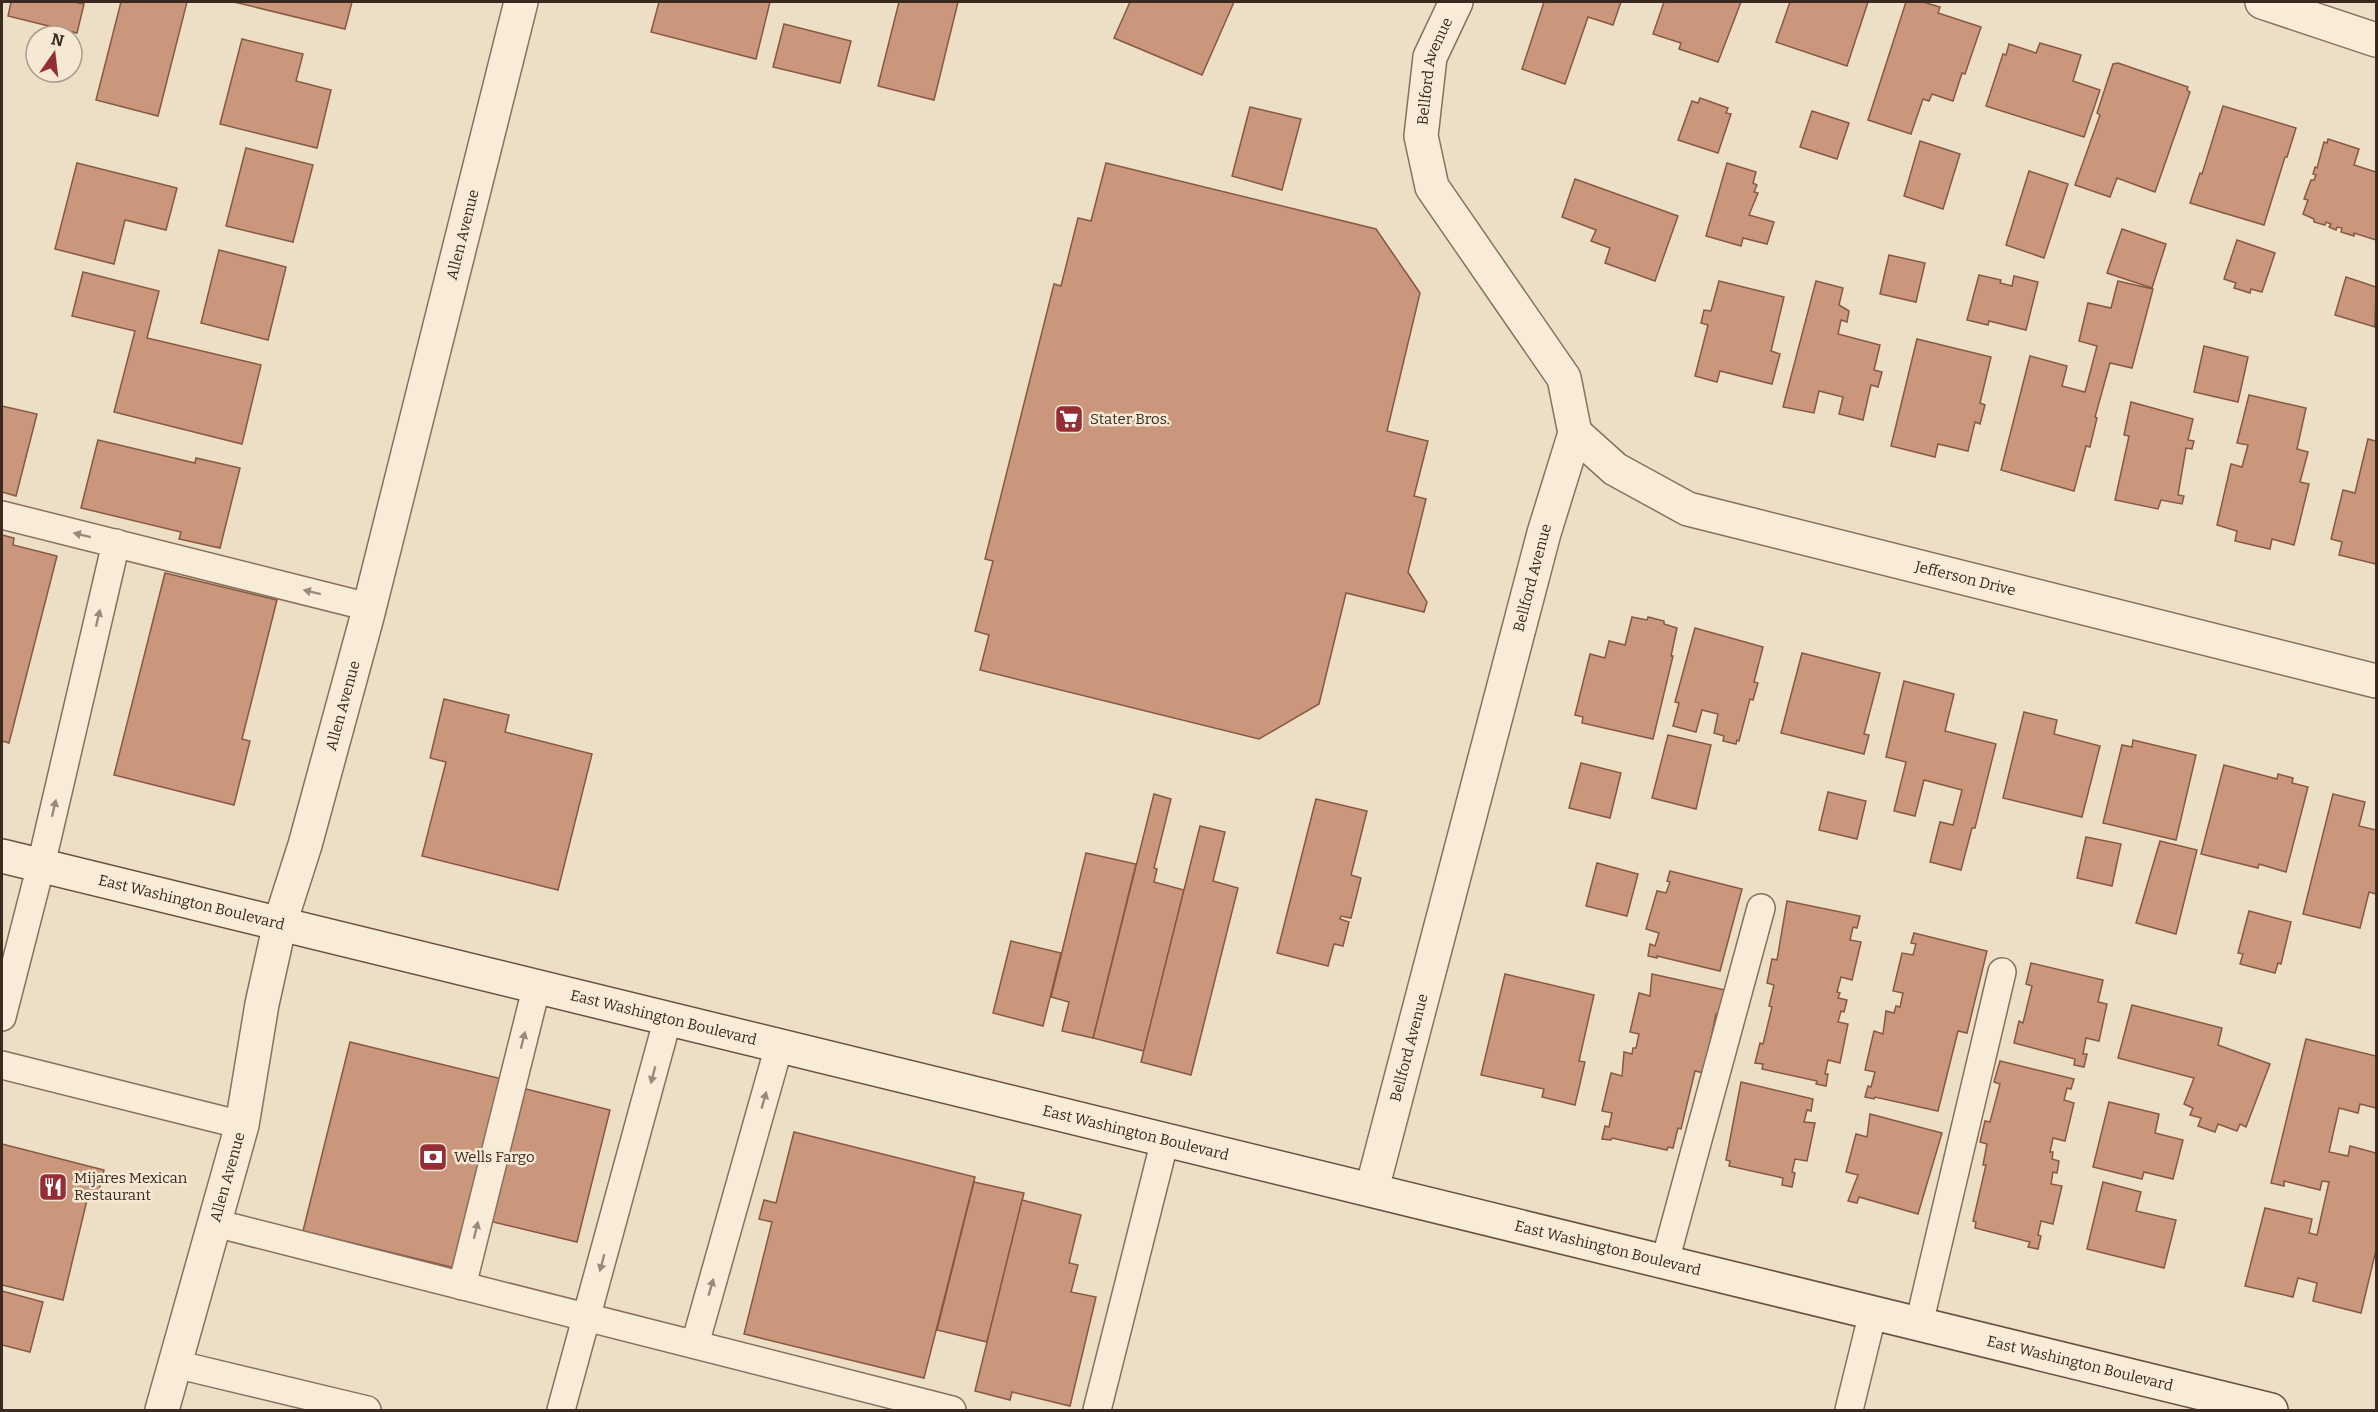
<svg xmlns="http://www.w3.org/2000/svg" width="2378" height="1412" font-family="Bitter,serif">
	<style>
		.building { fill: #ca977c; stroke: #875842; stroke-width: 1.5 }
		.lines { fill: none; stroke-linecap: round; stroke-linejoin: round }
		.service-casing { stroke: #88705c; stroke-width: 30 }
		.minor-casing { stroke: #88705c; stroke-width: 36 }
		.tertiary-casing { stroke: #88705c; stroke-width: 36 }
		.secondary-casing { stroke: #6a513f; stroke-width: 36 }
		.service { stroke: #f8ecd9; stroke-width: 27 }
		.minor { stroke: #f8ecd9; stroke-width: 33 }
		.tertiary { stroke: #f8ecd9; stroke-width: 33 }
		.secondary { stroke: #f8ecd9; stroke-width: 33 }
		.oneway { fill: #988a7c }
		.labels { text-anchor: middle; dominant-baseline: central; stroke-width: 5; stroke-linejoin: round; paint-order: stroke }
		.street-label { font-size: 15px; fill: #39291f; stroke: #f5e9d5 }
		.poi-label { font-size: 15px; fill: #39291f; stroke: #f5e9d5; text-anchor: start }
	</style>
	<rect width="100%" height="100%" fill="#eddec6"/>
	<g class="building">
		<path d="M11 2H74L84 4 77 33 8 16Z"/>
		<path d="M121 2H187L158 116 96 100Z"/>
		<path d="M234 2H352L345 29Z"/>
		<path d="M659 2H770L756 59 651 32Z"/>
		<path d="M899 2H958L934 100 878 86Z"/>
		<path d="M1130 2H1234L1202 75 1114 38Z"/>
		<path d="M1544 2H1621L1613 25 1588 17 1565 84 1522 69Z"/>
		<path d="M1664 2H1741L1718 62 1679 49 1681 43 1653 34Z"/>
		<path d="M1790 2H1868L1847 66 1776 42Z"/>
		<path d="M1906 2H1923L1940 7 1938 13 1981 27 1965 74 1962 73 1953 101 1932 94 1929 101 1923 99 1911 134 1868 120Z"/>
		<path d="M784 24 851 41 840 83 773 67Z"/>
		<path d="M242 39 303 54 296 81 331 90 317 148 220 124Z"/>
		<path d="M2040 43 2081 55 2073 81 2100 90 2084 137 1986 106 2003 54 2006 55 2009 44 2036 53Z"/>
		<path d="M2118 63 2188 87 2187 90 2190 92 2155 192 2117 178 2110 197 2075 185 2100 115 2097 113 2113 64Z"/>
		<path d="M1700 98 1728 108 1726 113 1731 114 1718 153 1678 140 1692 101 1698 103Z"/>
		<path d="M2223 106 2296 128 2287 157H2285L2264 225 2190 203 2200 173 2202 174Z"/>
		<path d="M1250 107 1301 119 1282 190 1232 176Z"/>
		<path d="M1812 111 1849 123 1837 159 1800 147Z"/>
		<path d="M2328 139 2359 149 2354 165 2376 172V240L2354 233V236L2341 232 2342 228 2337 227 2336 230 2329 227 2331 224 2326 222 2325 225 2314 222V219L2303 214 2308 200 2304 199 2311 180H2314L2316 175 2313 174 2315 167 2317 168 2324 142 2327 143Z"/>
		<path d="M1920 141 1960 154 1943 209 1904 196Z"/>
		<path d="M246 148 313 165 293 242 226 226Z"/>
		<path d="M77 163 177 188 166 230 125 220 114 264 55 249Z"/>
		<path d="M1106 163 1376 229 1420 293 1387 431 1428 441 1414 496 1426 499 1408 572 1427 602 1424 612 1346 593 1319 704 1259 739 980 670 989 635 975 631 993 561 985 559 1054 284 1061 286 1078 218 1091 221Z"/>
		<path d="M1727 163 1756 172 1753 183 1757 185 1754 192 1758 193 1749 215 1774 222 1767 244 1743 238 1741 246 1706 236Z"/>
		<path d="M2029 171 2068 184 2044 258 2006 245Z"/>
		<path d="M1575 179 1678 216 1655 281 1605 263 1610 248 1591 241 1596 230 1562 217Z"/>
		<path d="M2122 229 2166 244 2152 288 2107 273Z"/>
		<path d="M2237 240 2275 253 2262 292 2251 289 2250 293 2234 288 2236 283 2224 279Z"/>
		<path d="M219 250 286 267 268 340 201 323Z"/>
		<path d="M1889 255 1925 263 1916 302 1880 294Z"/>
		<path d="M83 272 159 291 147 338 261 365 242 444 114 412 135 331 72 316Z"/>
		<path d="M1979 275 2001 280 2000 283 2012 286 2014 276 2038 282 2026 330 1989 321 1988 325 1967 320Z"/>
		<path d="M2346 277 2376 287 2375 327 2335 315Z"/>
		<path d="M1719 281 1784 297 1771 351 1780 354 1772 384 1720 371 1717 382 1695 376 1708 325 1701 323 1704 310 1711 311Z"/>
		<path d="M1816 281 1843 288 1839 305 1849 311 1847 322 1841 320 1838 334 1880 345 1874 370 1882 372 1878 387 1871 385 1863 420 1839 414 1843 397 1819 391 1814 413 1783 407Z"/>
		<path d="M2118 281 2153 289 2132 368 2110 363 2095 417 2097 418 2090 447 2086 446 2074 491 2001 470 2030 356 2067 366 2062 386 2085 392 2097 346 2079 341 2088 303 2111 308Z"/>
		<path d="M1917 339 1991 357 1980 403 1985 405 1980 424 1975 422 1968 451 1938 444 1935 457 1891 446Z"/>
		<path d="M2204 346 2248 357 2238 402 2194 392Z"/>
		<path d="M2249 395 2306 408 2297 449 2308 452 2300 482 2309 484 2294 545 2272 539 2270 549 2235 541 2237 531 2217 525 2231 464 2242 467 2248 445 2237 443Z"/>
		<path d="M2131 402 2193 419 2188 440 2194 441 2192 449 2186 448 2178 495 2184 496 2182 504 2161 500 2158 509 2115 500 2129 436 2124 435Z"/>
		<path d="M2 406 37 414 16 496 2 492Z"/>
		<path d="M2368 439 2376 441V564L2339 555 2342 542 2331 539 2343 490 2355 493Z"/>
		<path d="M98 440 195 463 196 458 240 468 220 548 179 539 181 532 81 508Z"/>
		<path d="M2 535 14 538 13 545 57 556 9 743 2 741Z"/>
		<path d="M165 573 277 600 242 739 250 741 234 805 114 775Z"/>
		<path d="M1632 617 1647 620 1648 617 1664 621V624L1677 628 1671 656H1673L1653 739 1582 723 1583 717 1575 715 1590 654 1605 658 1609 641 1625 645Z"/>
		<path d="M1695 628 1763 647 1754 682 1758 683 1753 700 1750 699 1739 741 1737 740 1736 744 1723 741 1724 736 1714 733 1718 714 1702 710 1696 732 1673 726 1679 703 1675 702Z"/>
		<path d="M1802 653 1880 673 1864 734 1869 735 1864 754 1781 733Z"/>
		<path d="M1904 681 1954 694 1945 731 1996 744 1975 828H1972L1961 870 1930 862 1940 822 1953 825 1962 790 1924 780 1915 816 1894 811 1906 762 1886 757Z"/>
		<path d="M444 699 509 715 505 732 592 754 558 890 422 856 446 762 430 758Z"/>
		<path d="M2024 712 2057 720 2054 734 2100 746 2082 817 2003 798Z"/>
		<path d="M1668 735 1711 745 1696 809 1652 798Z"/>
		<path d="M2133 740 2196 755 2176 840 2103 823 2122 745 2132 747Z"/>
		<path d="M1581 763 1621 773 1610 818 1569 808Z"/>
		<path d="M2224 765 2277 779 2278 774 2293 778 2292 783 2308 787 2286 872 2259 864 2258 868 2201 854Z"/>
		<path d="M1828 792 1866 801 1857 839 1819 830Z"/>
		<path d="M1154 794 1171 799 1154 868 1157 869 1154 882 1184 890 1144 1051 1093 1038Z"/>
		<path d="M2333 794 2365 802 2359 826 2376 830V894L2369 892 2360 928 2303 914Z"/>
		<path d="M1316 799 1367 811 1351 875 1361 878 1351 918 1341 916 1340 919 1349 922 1343 946 1334 944 1328 966 1277 953Z"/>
		<path d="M1200 826 1225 832 1213 881 1238 888 1191 1075 1141 1062Z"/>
		<path d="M2086 837 2121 844 2112 886 2077 878Z"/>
		<path d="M2160 841 2197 850 2176 934 2136 923Z"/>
		<path d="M1086 853 1136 864 1093 1038 1062 1031 1069 1002 1051 997Z"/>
		<path d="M1597 863 1638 874 1627 916 1586 906Z"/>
		<path d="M1670 871 1742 889 1720 971 1657 956V958L1648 956 1650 944 1655 946 1659 933 1646 929 1657 891 1666 893 1670 882 1667 881Z"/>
		<path d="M1787 901 1860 916 1857 928 1853 927 1850 940 1861 942 1852 980 1841 977 1837 992 1840 993 1838 998 1847 1000 1844 1012 1841 1011 1838 1022 1848 1024 1840 1063 1828 1060 1825 1074H1828L1826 1086 1816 1084 1817 1081 1762 1069 1763 1064 1755 1063 1760 1043 1763 1044 1772 1007 1769 1006 1774 985 1767 983 1772 959 1777 960Z"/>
		<path d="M2249 911 2291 922 2281 964 2278 963 2275 973 2240 964 2243 954 2238 953Z"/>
		<path d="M1914 933 1987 951 1967 1033 1958 1031 1938 1111 1875 1097 1874 1099 1865 1097 1868 1086 1871 1087 1875 1072 1865 1070 1874 1031 1883 1034 1886 1011 1894 1013 1896 1006 1900 1007 1903 993 1893 991 1902 953 1913 955 1916 944 1911 943Z"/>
		<path d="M1011 941 1061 953 1043 1026 993 1013Z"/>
		<path d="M2031 963 2103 980 2098 1002 2107 1004 2099 1041 2086 1038 2083 1054H2087L2084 1067 2074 1065 2075 1059 2014 1043 2019 1021 2023 1023 2032 986 2026 984Z"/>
		<path d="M1505 974 1594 995 1579 1061 1585 1062 1575 1105 1542 1097 1544 1089 1481 1075Z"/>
		<path d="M1652 974 1725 990 1719 1015 1716 1014 1704 1073 1695 1071 1681 1129 1678 1128 1673 1148 1668 1147 1667 1150 1612 1138 1611 1140 1602 1139 1605 1126 1609 1127 1612 1113 1602 1111 1611 1073 1622 1076 1624 1052 1632 1054 1633 1048H1636L1639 1034 1630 1032 1639 993 1650 996Z"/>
		<path d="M2132 1005 2222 1028 2218 1045 2270 1064 2246 1127 2240 1124 2237 1131 2218 1124 2215 1132 2198 1126 2201 1118 2190 1115 2193 1108 2184 1104 2194 1078 2118 1058Z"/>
		<path d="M2306 1039 2376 1056V1108L2360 1104 2358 1113 2339 1108 2329 1152 2348 1156 2350 1146 2376 1153V1250L2361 1313 2313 1301 2317 1283 2298 1278 2293 1297 2245 1286 2265 1208 2312 1219 2309 1233 2317 1235 2329 1182 2322 1181 2320 1190 2284 1181V1186L2271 1183Z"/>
		<path d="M350 1042 502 1079 455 1268 303 1231Z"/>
		<path d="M2000 1061 2074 1079 2071 1089 2067 1088 2064 1100 2074 1103 2065 1141 2053 1138 2050 1152H2053L2052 1159 2059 1161 2057 1173 2053 1172 2051 1184 2062 1186 2053 1224 2041 1221 2038 1235 2041 1236 2038 1249 2028 1247 2030 1242 1975 1228 1976 1222 1973 1221 1986 1165H1983L1987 1144 1980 1142 1985 1121 1990 1122 2000 1084 1994 1082Z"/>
		<path d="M1741 1082 1813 1099 1811 1111 1807 1110 1804 1122 1815 1123 1807 1161 1795 1159 1792 1172 1795 1173 1792 1187 1782 1185 1783 1178 1729 1166 1730 1161 1726 1160Z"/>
		<path d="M522 1088 610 1110 577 1242 489 1221Z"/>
		<path d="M2109 1102 2159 1114 2155 1133 2183 1140 2173 1179 2144 1172 2142 1179 2093 1167Z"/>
		<path d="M1870 1114 1942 1133 1918 1214 1859 1197 1857 1203 1848 1201 1858 1175 1846 1172 1856 1134 1867 1137Z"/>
		<path d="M794 1132 975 1177 924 1378 744 1334 772 1222 759 1219 764 1200 776 1203Z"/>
		<path d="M2 1144 104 1170 97 1198 88 1196 63 1300 2 1285Z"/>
		<path d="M974 1182 1024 1193 987 1342 937 1330Z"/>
		<path d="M2103 1182 2141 1192 2136 1211 2176 1220 2164 1268 2087 1249Z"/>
		<path d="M1022 1200 1081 1215 1069 1263 1078 1265 1071 1292 1096 1297 1070 1406 1012 1392 1010 1400 975 1391Z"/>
		<path d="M2 1291 43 1302 30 1352 2 1345Z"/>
	</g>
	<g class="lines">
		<g class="service-casing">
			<g id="service">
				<path d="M2 515 369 607"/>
				<path d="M2 1017 41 865 116 543"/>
				<path d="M2 1065 242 1125"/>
				<path d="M215 1223 952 1410"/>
				<path d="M1665 1261 1761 908"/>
				<path d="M462 1286 537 985"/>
				<path d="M1919 1324 2002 972"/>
				<path d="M695 1344 779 1046"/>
				<path d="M175 1364 367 1410"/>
				<path d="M561 1410 668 1018"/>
				<path d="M1097 1410 1165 1140"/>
				<path d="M1849 1410 1873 1312"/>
			</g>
		</g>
		<g class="minor-casing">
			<g id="minor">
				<path d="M2262 2 2376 40"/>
				<path id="s1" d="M1575 433 1615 469 1688 509 2376 681"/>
				<path id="s2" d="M1372 1189 1544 533 1575 433 1564 378 1432 187 1421 136 1430 57 1456 2"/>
			</g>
		</g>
		<g class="tertiary-casing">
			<g id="tertiary">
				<path id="s3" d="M162 1410 242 1125 262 1004 280 923 305 845 367 617 521 2"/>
			</g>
		</g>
		<g class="secondary-casing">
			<g id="secondary">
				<path id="s4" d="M2 856 2271 1410"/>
			</g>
		</g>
		<use href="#service" class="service"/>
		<use href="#minor" class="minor"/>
		<use href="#tertiary" class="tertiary"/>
		<use href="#secondary" class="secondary"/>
	</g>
	<defs><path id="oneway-solid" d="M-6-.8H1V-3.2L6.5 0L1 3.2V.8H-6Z" transform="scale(1.5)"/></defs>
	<g class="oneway">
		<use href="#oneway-solid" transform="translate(82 535) rotate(-166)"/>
		<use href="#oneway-solid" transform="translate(312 592) rotate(-166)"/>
		<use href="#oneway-solid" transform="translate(98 618) rotate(-77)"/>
		<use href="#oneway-solid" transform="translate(54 808) rotate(-77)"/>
		<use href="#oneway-solid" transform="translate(523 1040) rotate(-76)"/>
		<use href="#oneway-solid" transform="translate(653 1075) rotate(105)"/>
		<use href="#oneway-solid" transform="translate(764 1100) rotate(-74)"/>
		<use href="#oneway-solid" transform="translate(476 1230) rotate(-76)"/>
		<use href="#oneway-solid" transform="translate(602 1263) rotate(105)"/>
		<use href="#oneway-solid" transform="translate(711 1287) rotate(-74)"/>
	</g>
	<defs>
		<g id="supermarket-square" transform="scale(1.5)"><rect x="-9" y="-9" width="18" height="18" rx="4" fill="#952d36" stroke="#f5e9d5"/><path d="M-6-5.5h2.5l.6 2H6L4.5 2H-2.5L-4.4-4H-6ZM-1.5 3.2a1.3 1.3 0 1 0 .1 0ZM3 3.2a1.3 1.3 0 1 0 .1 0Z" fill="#fff"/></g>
		<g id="bank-square" transform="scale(1.5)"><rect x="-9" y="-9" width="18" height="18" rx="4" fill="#952d36" stroke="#f5e9d5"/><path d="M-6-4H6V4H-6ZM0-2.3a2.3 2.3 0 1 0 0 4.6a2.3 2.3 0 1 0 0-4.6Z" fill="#fff"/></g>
		<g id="restaurant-square" transform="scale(1.5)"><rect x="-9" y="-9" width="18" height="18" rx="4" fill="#952d36" stroke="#f5e9d5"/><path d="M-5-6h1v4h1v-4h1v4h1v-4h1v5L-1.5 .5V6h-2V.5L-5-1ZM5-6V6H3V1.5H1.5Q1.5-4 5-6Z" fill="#fff"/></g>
	</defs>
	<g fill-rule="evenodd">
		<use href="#supermarket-square" x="1069" y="419"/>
		<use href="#bank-square" x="433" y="1157"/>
		<use href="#restaurant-square" x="53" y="1187"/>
	</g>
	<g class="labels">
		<g class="street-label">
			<text stroke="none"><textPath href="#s2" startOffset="1190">Bellford Avenue</textPath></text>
			<text stroke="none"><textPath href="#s3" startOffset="1214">Allen Avenue</textPath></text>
			<text stroke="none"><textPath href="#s2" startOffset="632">Bellford Avenue</textPath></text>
			<text stroke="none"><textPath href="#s1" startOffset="423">Jefferson Drive</textPath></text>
			<text stroke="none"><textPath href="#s3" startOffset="728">Allen Avenue</textPath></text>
			<text stroke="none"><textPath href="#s4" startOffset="195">East Washington Boulevard</textPath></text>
			<text stroke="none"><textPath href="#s4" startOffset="681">East Washington Boulevard</textPath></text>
			<text stroke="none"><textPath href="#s2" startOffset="146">Bellford Avenue</textPath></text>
			<text stroke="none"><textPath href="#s4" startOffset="1167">East Washington Boulevard</textPath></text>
			<text stroke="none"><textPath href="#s3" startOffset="242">Allen Avenue</textPath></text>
			<text stroke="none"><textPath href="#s4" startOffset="1653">East Washington Boulevard</textPath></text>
			<text stroke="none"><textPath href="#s4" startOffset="2139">East Washington Boulevard</textPath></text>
		</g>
		<g class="poi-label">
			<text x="1090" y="419">Stater Bros.</text>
			<text x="454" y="1157">Wells Fargo</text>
			<text x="74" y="1178">Mijares Mexican<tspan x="74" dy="17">Restaurant</tspan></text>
		</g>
	</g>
	<rect width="2378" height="1412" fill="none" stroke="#39291f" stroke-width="6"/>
	<g transform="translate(54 54) rotate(14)"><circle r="28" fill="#f5e9d5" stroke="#aa9c8c" stroke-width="1.5"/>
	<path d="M0-4.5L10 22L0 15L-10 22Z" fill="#952d36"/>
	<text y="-9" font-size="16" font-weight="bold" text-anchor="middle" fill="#39291f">N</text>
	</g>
</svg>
